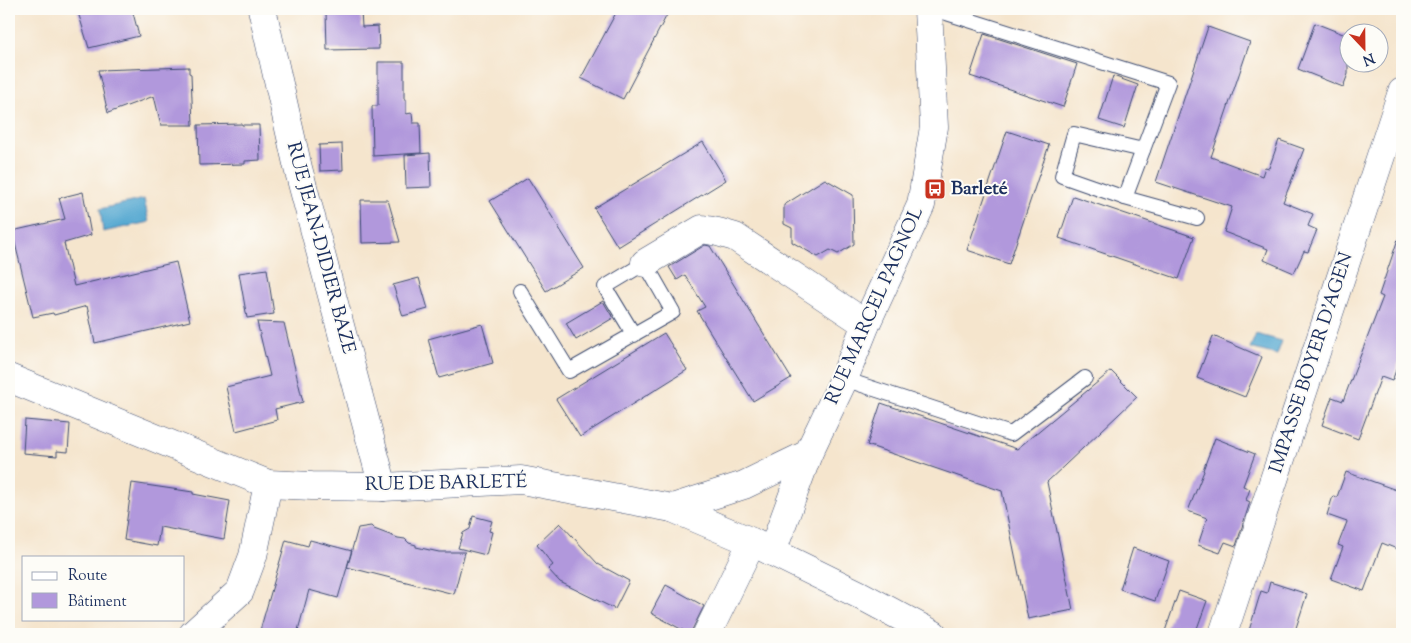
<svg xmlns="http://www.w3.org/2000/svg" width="1411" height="643" font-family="'Sorts Mill Goudy',serif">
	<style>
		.water { fill: #56a9d1; stroke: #386c98 }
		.building { fill: #b198dc }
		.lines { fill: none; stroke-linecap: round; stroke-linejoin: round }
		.service-casing { stroke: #3c4a6f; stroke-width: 16 }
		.minor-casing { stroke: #3c4a6f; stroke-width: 29 }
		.service { stroke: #fff; stroke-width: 14 }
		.minor { stroke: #fff; stroke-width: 28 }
		.labels { text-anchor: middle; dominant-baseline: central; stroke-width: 4; stroke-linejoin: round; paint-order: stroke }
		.poi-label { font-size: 19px; font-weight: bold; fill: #1b2f5e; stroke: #fdfcf7; text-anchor: start }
		.street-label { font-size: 19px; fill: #1b2f5e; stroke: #fdfcf7 }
	</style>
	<rect width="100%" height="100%" fill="#fdfcf7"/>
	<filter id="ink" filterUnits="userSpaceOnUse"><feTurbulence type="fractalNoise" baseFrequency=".02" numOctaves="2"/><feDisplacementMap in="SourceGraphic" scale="10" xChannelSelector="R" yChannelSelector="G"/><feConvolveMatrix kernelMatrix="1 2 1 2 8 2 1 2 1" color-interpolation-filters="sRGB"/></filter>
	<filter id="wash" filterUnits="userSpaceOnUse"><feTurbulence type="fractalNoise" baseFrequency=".0096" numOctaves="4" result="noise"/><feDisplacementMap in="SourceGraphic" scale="20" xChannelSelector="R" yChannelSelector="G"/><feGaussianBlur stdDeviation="1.12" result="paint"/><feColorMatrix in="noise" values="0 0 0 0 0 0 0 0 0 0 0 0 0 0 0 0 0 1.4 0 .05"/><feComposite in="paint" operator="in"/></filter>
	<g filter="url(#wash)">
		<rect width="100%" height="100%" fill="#f5e5cd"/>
		<g class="water">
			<path d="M144 199 149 222 103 232 100 209Z"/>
			<path d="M1256 334 1282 341 1277 355 1250 348Z"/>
		</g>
		<g id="blocks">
			<g class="building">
				<path d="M77 9H132L139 36 89 48Z"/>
				<path d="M618 9H670L623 99 581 78Z"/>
				<path d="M326 11H361L362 27 378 26 379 49 327 50Z"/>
				<path d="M1315 23 1348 36V74L1343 87 1298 69Z"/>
				<path d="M1208 27 1250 42 1211 157 1262 176 1265 167 1269 168 1279 140 1304 149 1283 202 1313 214 1308 226 1317 230 1308 252 1304 251 1294 273 1264 260 1268 249 1224 232 1232 207 1156 182Z"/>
				<path d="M984 34 1077 64 1063 107 970 76Z"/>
				<path d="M378 62H404V99H406V114L412 113 413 123H420L421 153 373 156 372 106H378Z"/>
				<path d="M189 67V73L191 74 193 125H161L154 96 108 113 98 70Z"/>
				<path d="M1113 76 1138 85 1124 128 1099 120Z"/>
				<path d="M242 124V125H259L260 160 245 161V164L199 165 198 125Z"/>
				<path d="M1007 131 1049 145 1009 264 967 250Z"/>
				<path d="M703 142 726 180 618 247 594 208Z"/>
				<path d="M342 144 343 170 320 171 319 145Z"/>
				<path d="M430 153 431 187 406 188 405 155Z"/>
				<path d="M528 178 584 268 546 291 490 201Z"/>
				<path d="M825 179 853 195 854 244 838 254 830 250 818 257 792 242V228L784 224V205Z"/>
				<path d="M83 192 91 235 64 243 74 286 176 262 190 321 95 343 87 306 54 315 53 313 33 317 12 231 65 219 59 198Z"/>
				<path d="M1073 196 1194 237 1179 279 1059 238Z"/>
				<path d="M361 200H388L400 242 362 243Z"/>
				<path d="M1398 239 1402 240V354L1392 381 1381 377 1358 439 1322 425 1332 397 1343 401 1383 297 1379 295Z"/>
				<path d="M705 245 710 246 791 378 753 401 697 311 705 307 685 275 677 280 669 267Z"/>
				<path d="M267 269 274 314 247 318 239 273Z"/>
				<path d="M419 278 428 309 403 316 393 285Z"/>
				<path d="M603 301 613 318 576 340 566 323Z"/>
				<path d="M257 322 284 323 303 402 275 409 277 420 236 431 226 387 270 376Z"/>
				<path d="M482 324 493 363 439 378 428 339Z"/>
				<path d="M664 333 687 370 580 437 556 399Z"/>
				<path d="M1213 336 1262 357 1245 397 1197 378Z"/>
				<path d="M1111 371 1137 397 1047 482 1073 610 1028 619 1002 491 867 445 881 403 1017 449Z"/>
				<path d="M25 420 70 424 68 452 57 451V456L23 453Z"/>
				<path d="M1215 438 1255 454 1243 486 1250 489 1246 500 1250 502 1236 546 1225 542 1220 553 1198 545 1207 518 1188 511 1204 471 1203 470Z"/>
				<path d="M1346 472 1402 492V551L1382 543 1364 591 1331 579 1343 547 1338 545 1347 522 1327 515 1333 496 1337 497Z"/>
				<path d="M132 483 193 492V494L230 501 224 539 160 527 157 546 124 540Z"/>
				<path d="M473 516 492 521 489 531 492 532 486 555 458 548 463 533 470 529Z"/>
				<path d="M560 523 598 564 629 581 615 609 560 582 548 569 553 565 537 545Z"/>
				<path d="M371 526 374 529 398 538 405 539 409 543 416 545V547L439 552H465L454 594 347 567 358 528Z"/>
				<path d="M286 540 308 546 310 540 352 551 338 598 309 590 297 634H259Z"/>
				<path d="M1133 548 1169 561 1155 601 1120 589Z"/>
				<path d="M1270 582 1307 594 1294 634H1248L1261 591 1267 593Z"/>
				<path d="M666 585 704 606 690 634 651 613Z"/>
				<path d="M1179 591 1207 601 1195 634H1164Z"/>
			</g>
		</g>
	</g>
	<g filter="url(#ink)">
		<use href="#blocks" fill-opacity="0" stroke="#3c4a6f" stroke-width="1"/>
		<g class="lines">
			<g class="service-casing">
				<g id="service">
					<path d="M934 9 1168 83 1125 198 1197 218"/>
					<path d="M1125 198 1062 176 1074 134 1143 150"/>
					<path d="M520 291 569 371 673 312 645 263 605 287 634 335"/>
					<path d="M844 379 1011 434 1085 378"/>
				</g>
			</g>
			<g class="minor-casing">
				<g id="minor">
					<path d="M262 9 298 168 383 487"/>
					<path d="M645 263 702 229 718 232 735 237 866 324"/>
					<path d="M9 378 268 484 312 486 383 487 521 480 672 508 752 542 860 595 933 634"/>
					<path d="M672 508 744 485 808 454 844 379 866 324 921 205 934 127 928 9"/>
					<path d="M772 552 808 454"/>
					<path d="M193 634 240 591 253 556 268 484"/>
					<path d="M707 634 752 542"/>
					<path d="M1223 634 1402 92"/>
				</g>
			</g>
			<use href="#service" class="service"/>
			<use href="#minor" class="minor"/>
		</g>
	</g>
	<defs>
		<g id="bus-square" transform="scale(1.125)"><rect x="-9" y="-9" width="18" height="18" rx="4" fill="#c8321e" stroke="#fdfcf7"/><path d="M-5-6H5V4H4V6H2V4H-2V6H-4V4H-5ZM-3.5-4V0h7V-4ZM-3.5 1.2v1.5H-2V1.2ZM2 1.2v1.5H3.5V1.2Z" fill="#fff"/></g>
	</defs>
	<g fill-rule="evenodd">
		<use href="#bus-square" x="935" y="189"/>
	</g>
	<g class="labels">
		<g class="poi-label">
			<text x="951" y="189">Barleté</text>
		</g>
		<g class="street-label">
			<text transform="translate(320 248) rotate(75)">RUE JEAN-DIDIER BAZE</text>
			<text transform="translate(875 306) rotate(-66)">RUE MARCEL PAGNOL</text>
			<text transform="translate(1312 363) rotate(-72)">IMPASSE BOYER D'AGEN</text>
			<text transform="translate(446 484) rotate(-1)">RUE DE BARLETÉ</text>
		</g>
	</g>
	<rect width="1411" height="643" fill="none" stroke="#fdfcf7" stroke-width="30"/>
	<rect x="22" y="556" width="162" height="65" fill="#fdfcf7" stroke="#a3aaba"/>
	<rect x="32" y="572" width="25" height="8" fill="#ffffff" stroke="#a3aaba"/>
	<text x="68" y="580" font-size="15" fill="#1b2f5e">Route</text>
	<rect x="32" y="593" width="25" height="15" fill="#b198dc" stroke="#a3aaba"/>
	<text x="68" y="606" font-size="15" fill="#1b2f5e">Bâtiment</text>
	<g transform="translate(1364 48) rotate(158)"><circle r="24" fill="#fdfcf7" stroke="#a3aaba"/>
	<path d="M0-4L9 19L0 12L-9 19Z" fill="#c8321e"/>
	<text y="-8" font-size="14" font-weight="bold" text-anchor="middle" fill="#1b2f5e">N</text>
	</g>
</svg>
